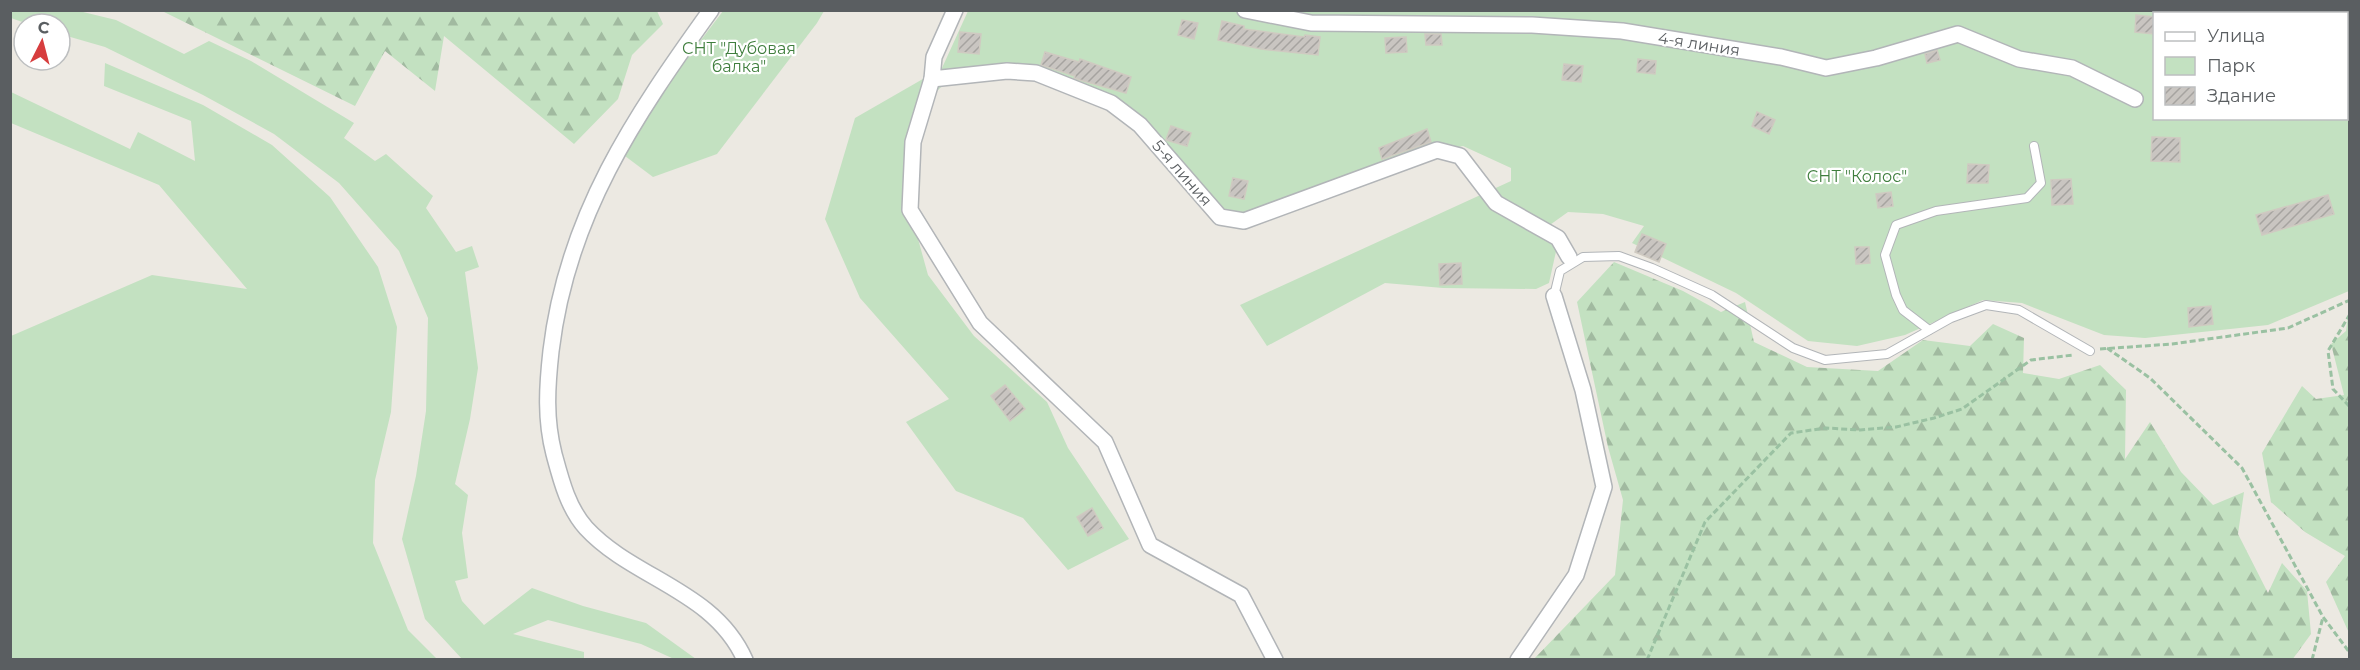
<svg xmlns="http://www.w3.org/2000/svg" width="2360" height="670" font-family="Montserrat,sans-serif">
	<style>
		.green { fill: #c3e1c1; fill-rule: evenodd }
		.forest { fill: url(#forest-firs) }
		.building { fill: url(#building-hatch); stroke: #cfcac1; stroke-width: 1.5 }
		.lines { fill: none; stroke-linecap: round; stroke-linejoin: round }
		.service-casing { stroke: #b2b5b8; stroke-width: 10 }
		.minor-casing { stroke: #b2b5b8; stroke-width: 18 }
		.path { stroke: #9ac1a2; stroke-width: 3; stroke-dasharray: 6 3; stroke-linecap: butt }
		.service { stroke: #fff; stroke-width: 8 }
		.minor { stroke: #fff; stroke-width: 15 }
		.labels { text-anchor: middle; dominant-baseline: central; stroke-width: 4.5; stroke-linejoin: round; paint-order: stroke }
		.street-label { font-size: 16px; fill: #5a5e61; stroke: #fff }
		.park-label { font-size: 16px; fill: #3f7e3d; stroke: #fff }
	</style>
	<defs>
		<pattern id="forest-firs" width="22" height="20" patternUnits="userSpaceOnUse" patternTransform="scale(1.5)"><rect width="22" height="20" fill="#c3e1c1"/><path d="M5 1l3.5 6h-7zM16 11l3.5 6h-7z" fill="#a1baa0"/></pattern>
		<pattern id="building-hatch" width="6" height="6" patternUnits="userSpaceOnUse" patternTransform="scale(1.5)"><rect width="6" height="6" fill="#c9c5c1"/><path d="M-1 1l2-2M0 6l6-6M5 7l2-2" fill="none" stroke="#a6a3a0"/></pattern>
	</defs>
	<rect width="100%" height="100%" fill="#ece9e2"/>
	<g class="green">
		<path d="M11 10 79 11 116 20 184 54 209 41 251 61 354 123 344 138 375 161 386 154 433 196 426 208 456 252 472 246 479 267 465 272 478 368 470 419 455 484 468 495 462 533 468 578 455 581 462 601 484 625 532 588 583 606 646 623 696 659H674L641 644 548 620 513 634 584 652V659H462L425 619 402 539 416 476 426 411 428 318 399 251 339 183 274 134 203 95 105 47 60 34V24H28L11 18Z"/>
		<path d="M723 11H824L817 23 717 154 653 177 625 156 660 94Z"/>
		<path d="M968 11H2349V291L2268 325 2145 338 2104 335 2022 303 1983 300 1905 335 1857 346 1808 341 1736 293 1632 243 1644 226 1603 214 1568 212 1540 232 1557 247 1549 283 1536 289 1443 288 1385 283 1267 346 1240 305 1511 181V168L1463 146 1398 162 1245 216 1221 211 1161 140 1118 98 1022 64 960 69 914 113 910 210 928 275 974 336 1047 402 1068 448 1129 539 1068 570 1023 518 956 491 906 422 949 399 860 298 825 219 855 118 942 68ZM2154 14H2346V118H2154Z"/>
		<path d="M105 63 203 105 272 145 330 197 378 267 397 327 391 412 375 480 373 543 408 630 437 659H11V336L152 275 247 289 159 185 11 123V92L130 149 138 132 195 161 191 121 104 86Z"/>
	</g>
	<g class="forest">
		<path d="M657 11 663 24 632 55 618 99 574 144 444 36 435 91 385 51 355 106 162 11Z"/>
		<path d="M1614 262 1683 291 1721 312 1745 302 1754 342 1807 367 1878 371 1923 340 1970 346 1993 324 2024 338 2023 373 2059 379 2100 365 2126 390 2125 459 2150 422 2181 472 2213 505 2244 492 2238 534 2268 593 2282 563 2307 591 2311 634 2292 660 1534 659 1615 575 1623 500 1608 447 1577 302Z"/>
		<path d="M2349 309 2350 633H2349L2326 582 2345 556 2305 532 2271 502 2262 453 2302 386 2316 399 2344 395 2331 344 2346 331Z"/>
	</g>
	<g class="building">
		<path d="M2136 15 2154 17V34L2135 32Z"/>
		<path d="M1182 20 1198 23 1194 39 1178 35Z"/>
		<path d="M1222 21 1244 26V29L1304 37 1305 35 1320 37 1318 55 1261 49 1218 40Z"/>
		<path d="M960 32 981 34 979 54 958 52Z"/>
		<path d="M1425 34H1441L1442 45H1426Z"/>
		<path d="M1406 37 1407 52 1386 53 1385 38Z"/>
		<path d="M1937 50 1940 60 1927 63 1925 54Z"/>
		<path d="M1045 52 1079 62 1080 59 1131 77 1126 93 1080 80 1074 78 1075 76 1041 65Z"/>
		<path d="M1638 59 1656 61 1655 74 1637 72Z"/>
		<path d="M1564 64 1583 66 1581 82 1562 80Z"/>
		<path d="M1757 112 1775 120 1769 134 1752 126Z"/>
		<path d="M1171 126 1191 133 1187 146 1166 140Z"/>
		<path d="M1427 129 1431 142 1382 159 1379 148Z"/>
		<path d="M2152 137 2180 138V162L2151 161Z"/>
		<path d="M1968 164 1989 165 1988 183H1967Z"/>
		<path d="M1233 178 1248 181 1244 199 1229 196Z"/>
		<path d="M2071 179 2073 204 2052 205 2051 180Z"/>
		<path d="M1891 192 1893 206 1878 208 1876 194Z"/>
		<path d="M2328 195 2334 214 2262 235 2256 215Z"/>
		<path d="M1642 234 1666 244 1659 262 1635 252Z"/>
		<path d="M1855 247H1869L1870 263 1856 264Z"/>
		<path d="M1461 263 1462 284 1440 285 1439 264Z"/>
		<path d="M2211 306 2213 324 2189 327 2188 308Z"/>
		<path d="M1005 385 1025 409 1010 421 991 396Z"/>
		<path d="M1092 508 1103 528 1088 536 1077 517Z"/>
	</g>
	<g class="lines">
		<g class="service-casing">
			<g id="service">
				<path d="M1554 296 1560 271 1583 257 1619 256 1652 268 1712 295 1793 348 1825 360 1887 354 1951 318 1986 305 2019 310 2090 351"/>
				<path d="M1929 330 1903 310 1896 295 1885 255 1896 225 1936 211 2027 198 2041 183 2034 146"/>
			</g>
		</g>
		<g class="minor-casing">
			<g id="minor">
				<path d="M711 10C634 117 567 216 551 351 547 387 545 419 554 454 561 480 568 508 586 528 633 579 714 590 745 660"/>
				<path d="M955 10 934 57 932 79 1007 71 1036 73 1111 103 1140 125 1220 217 1244 221 1437 150 1460 156 1496 203 1558 238 1569 257"/>
				<path d="M1245 10 1311 23 1532 25 1622 31 1781 57 1826 68 1876 58 1958 34 2019 59 2072 68 2135 99"/>
				<path d="M2298 10 2329 14"/>
				<path d="M2346 15 2350 16"/>
				<path d="M932 79 913 142 910 210 980 323 1105 442 1150 545 1241 595 1275 660"/>
				<path d="M1518 660 1576 575 1604 487 1583 390 1554 296"/>
			</g>
		</g>
		<g class="path">
			<path d="M2350 314 2328 351 2333 389 2350 407"/>
			<path d="M2107 348 2150 378 2242 468 2323 617 2350 653"/>
			<path d="M2100 349 2172 344 2288 328 2350 300"/>
			<path d="M1647 660 1705 522 1791 433 1826 428 1860 430 1896 427 1934 418 1962 409 2031 360 2073 355"/>
			<path d="M2312 660 2323 617"/>
		</g>
		<use href="#service" class="service"/>
		<use href="#minor" class="minor"/>
	</g>
	<g class="labels">
		<g class="street-label">
			<text transform="translate(1699 44) rotate(9)">4-я линия</text>
			<text transform="translate(1182 173) rotate(49)">5-я линия</text>
		</g>
		<g class="park-label">
			<text x="739" y="48">СНТ "Дубовая<tspan x="739" dy="18">балка"</tspan></text>
			<text x="1857" y="176">СНТ "Колос"</text>
		</g>
	</g>
	<rect width="2360" height="670" fill="none" stroke="#5a5e61" stroke-width="24"/>
	<rect x="2153" y="12" width="195" height="108" fill="#ffffff" stroke="#bdbfc0" stroke-width="1.5"/>
	<rect x="2165" y="32" width="30" height="9" fill="#ffffff" stroke="#bdbfc0" stroke-width="1.5"/>
	<text x="2207" y="42" font-size="18" fill="#5a5e61">Улица</text>
	<rect x="2165" y="57" width="30" height="18" fill="#c3e1c1" stroke="#bdbfc0" stroke-width="1.5"/>
	<text x="2207" y="72" font-size="18" fill="#5a5e61">Парк</text>
	<rect x="2165" y="87" width="30" height="18" fill="url(#building-hatch)" stroke="#bdbfc0" stroke-width="1.5"/>
	<text x="2207" y="102" font-size="18" fill="#5a5e61">Здание</text>
	<g transform="translate(42 42) rotate(6)"><circle r="28" fill="#ffffff" stroke="#bdbfc0" stroke-width="1.5"/>
	<path d="M0-4.5L10 22L0 15L-10 22Z" fill="#d73d3e"/>
	<text y="-9" font-size="16" font-weight="bold" text-anchor="middle" fill="#5a5e61">С</text>
	</g>
</svg>
